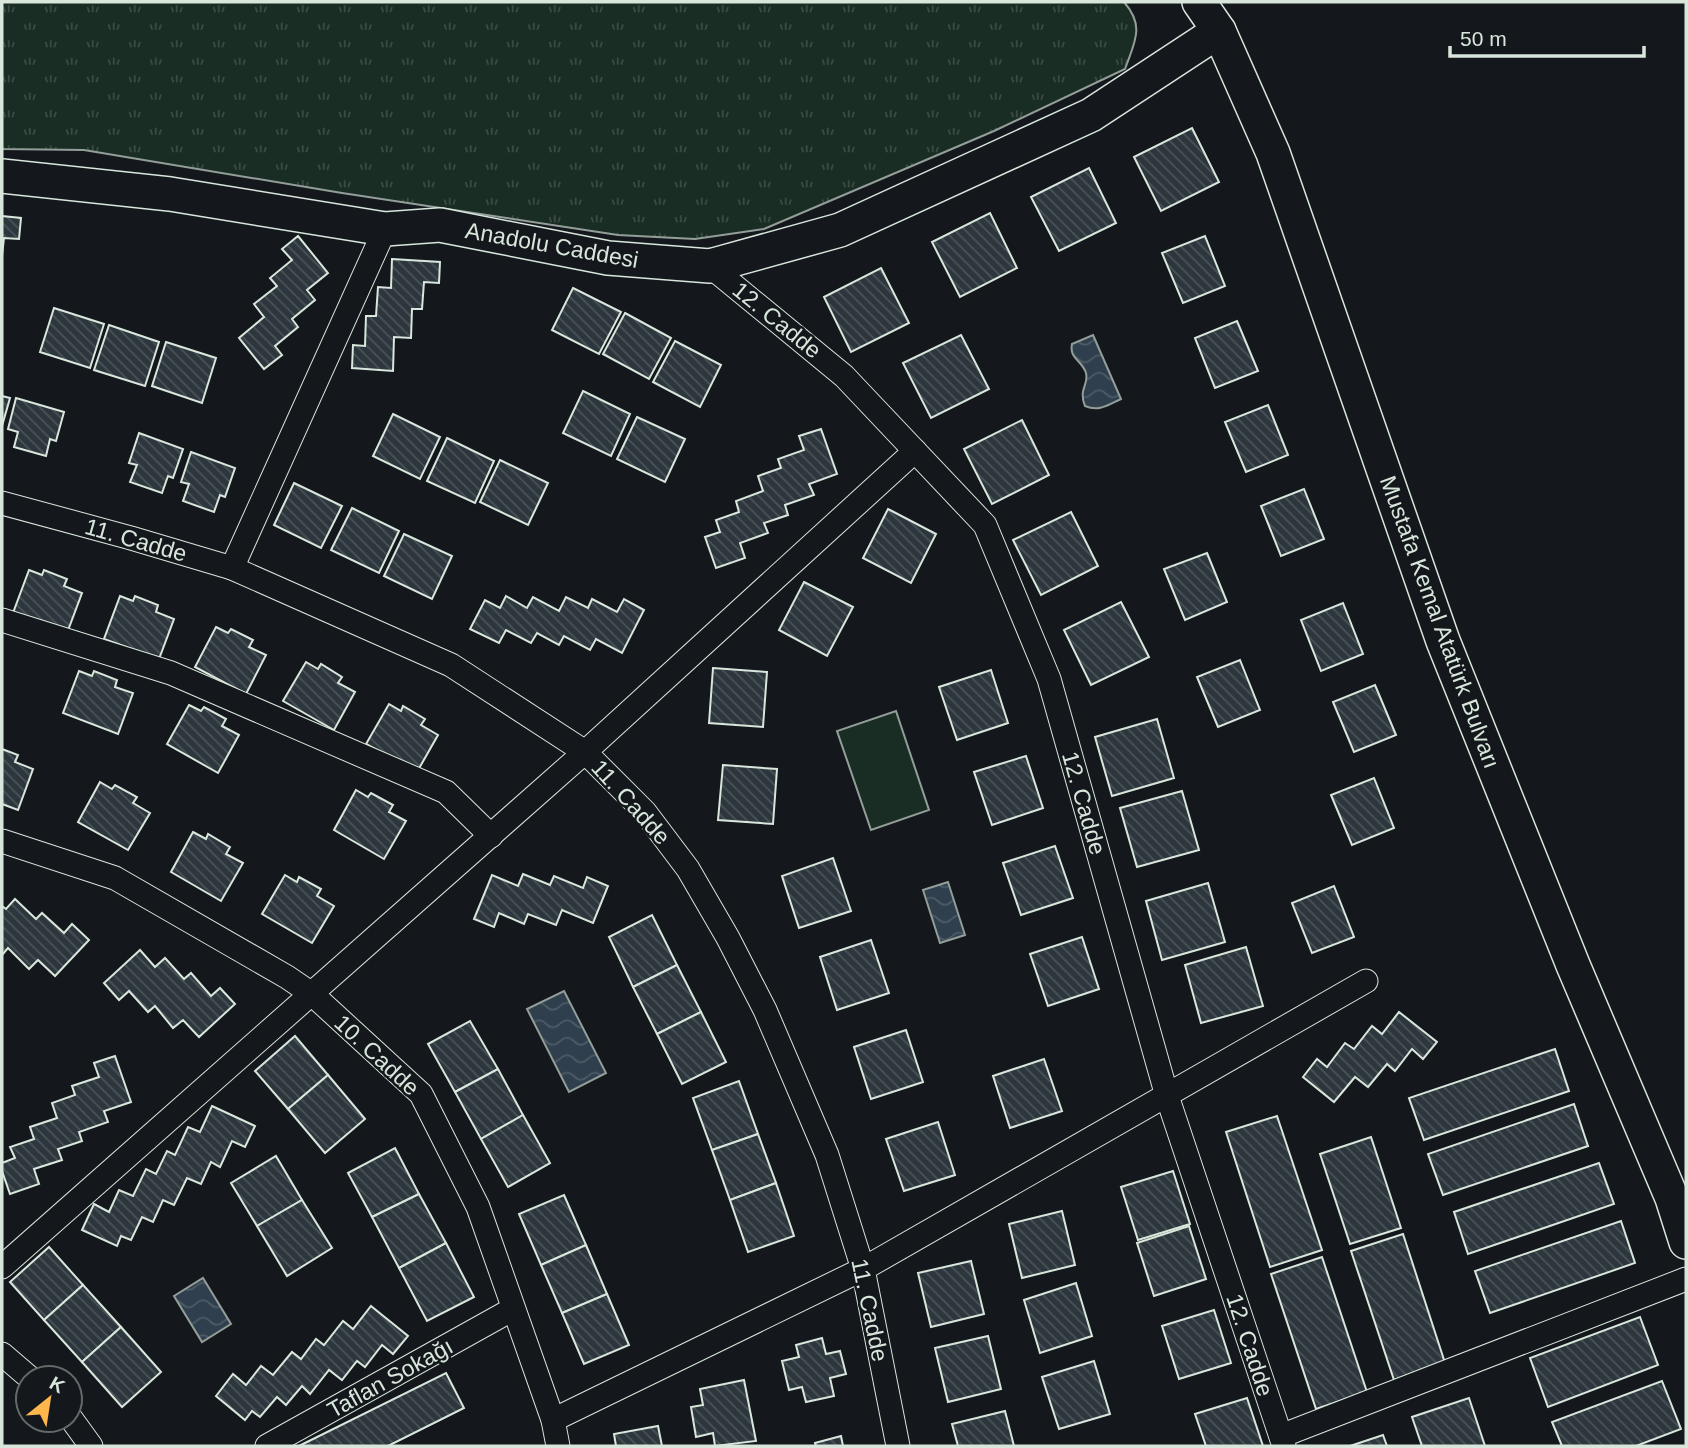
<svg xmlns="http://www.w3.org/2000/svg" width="1688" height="1448" font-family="Arial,sans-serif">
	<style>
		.park { fill: url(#park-tufts); stroke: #939e99; stroke-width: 2 }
		.pitch { fill: #1a2d24; stroke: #939e99; stroke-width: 2 }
		.water { fill: url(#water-waves); stroke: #939e99; stroke-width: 2 }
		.building { fill: url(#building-back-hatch); stroke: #d8e6dc; stroke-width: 2 }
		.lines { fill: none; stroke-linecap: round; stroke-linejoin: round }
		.street-casing { stroke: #d8e6dc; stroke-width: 25 }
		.secondary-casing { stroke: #d8e6dc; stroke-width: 36 }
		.street { stroke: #14181c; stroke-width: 23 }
		.secondary { stroke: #14181c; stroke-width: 33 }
		.labels { text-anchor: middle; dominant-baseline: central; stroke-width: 5; stroke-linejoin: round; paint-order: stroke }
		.street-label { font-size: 23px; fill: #d8e6dc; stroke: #14181c }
	</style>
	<defs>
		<pattern id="park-tufts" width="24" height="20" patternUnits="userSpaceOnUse" patternTransform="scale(1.75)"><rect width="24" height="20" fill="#1a2d24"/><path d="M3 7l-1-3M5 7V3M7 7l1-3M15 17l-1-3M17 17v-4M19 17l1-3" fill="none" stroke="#3b4b43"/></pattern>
		<pattern id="water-waves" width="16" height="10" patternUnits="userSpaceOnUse" patternTransform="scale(1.75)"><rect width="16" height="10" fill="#2f3f4d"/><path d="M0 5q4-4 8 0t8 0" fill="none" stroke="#4c5b66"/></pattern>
		<pattern id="building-back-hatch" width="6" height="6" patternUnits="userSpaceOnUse" patternTransform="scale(1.75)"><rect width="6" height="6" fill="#2c363c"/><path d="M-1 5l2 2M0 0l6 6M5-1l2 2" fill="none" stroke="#4a5358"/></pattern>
	</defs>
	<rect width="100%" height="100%" fill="#14181c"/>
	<path class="park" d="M2 2H1124C1145 26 1135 41 1125 69L994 131 764 229 695 239 618 235 342 193 84 150 2 149Z"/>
	<path class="pitch" d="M896 711 929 810 871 830 837 731Z"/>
	<g class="water">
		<path d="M1093 335 1121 399C1108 405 1099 412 1085 406 1078 389 1089 385 1086 373 1082 360 1069 359 1072 344Z"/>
		<path d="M948 882 965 935 940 943 923 890Z"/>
		<path d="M564 991 606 1073 569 1092 527 1009Z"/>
		<path d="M203 1278 231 1324 202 1342 174 1296Z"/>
	</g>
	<g class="building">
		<path d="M1192 128 1219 182 1161 211 1134 157Z"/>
		<path d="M1089 168 1116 223 1059 251 1031 197Z"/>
		<path d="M990 213 1017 268 960 297 932 242Z"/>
		<path d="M2 216 21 218 19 239 4 238 2 256Z"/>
		<path d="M298 236 328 273 307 290 315 300 292 319 298 327 275 346 282 355 264 369 239 338 264 317 254 304 277 286 270 278 292 260 282 249Z"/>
		<path d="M1205 236 1225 286 1183 303 1162 253Z"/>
		<path d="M392 259 440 262 439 283 424 282 422 309H412L411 338 394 337 393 371 352 368 353 345 365 346 366 316H376L378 287 391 288Z"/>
		<path d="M881 268 909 323 851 352 824 297Z"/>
		<path d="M573 288 621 312 599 354 552 330Z"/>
		<path d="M54 308 104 324 90 368 40 352Z"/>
		<path d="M625 313 671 338 649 379 603 354Z"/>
		<path d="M1237 321 1258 371 1215 388 1195 338Z"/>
		<path d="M109 325 159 342 145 386 94 370Z"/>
		<path d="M961 335 989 389 931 418 903 363Z"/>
		<path d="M675 341 721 365 700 407 653 382Z"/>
		<path d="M166 342 216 358 202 403 152 386Z"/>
		<path d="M583 391 630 414 611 456 563 433Z"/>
		<path d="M2 396 10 398 2 426Z"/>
		<path d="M16 398 64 412 56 441 50 439 46 456 14 447 18 432 8 429Z"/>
		<path d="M1268 405 1288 455 1246 472 1225 422Z"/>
		<path d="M393 414 440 437 420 479 373 456Z"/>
		<path d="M637 417 685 439 665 482 617 459Z"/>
		<path d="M1022 420 1049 475 992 504 964 449Z"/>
		<path d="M821 429 837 474 809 484 814 495 785 505 788 515 764 523 768 533 740 543 745 558 716 568 705 537 720 532 716 520 739 512 736 501 763 491 758 476 781 468 778 459 804 450 799 436Z"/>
		<path d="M139 433 183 449 173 478 168 476 162 493 130 482 137 465 129 463Z"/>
		<path d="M447 438 494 461 475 503 427 481Z"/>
		<path d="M191 452 235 468 225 497 220 495 214 512 183 501 189 484 181 482Z"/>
		<path d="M500 460 548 483 528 525 480 502Z"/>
		<path d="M294 483 342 506 321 548 274 525Z"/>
		<path d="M1304 489 1324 539 1281 556 1261 506Z"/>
		<path d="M352 508 399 531 379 573 331 550Z"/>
		<path d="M888 509 936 534 911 583 863 558Z"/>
		<path d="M1071 512 1098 566 1041 595 1013 540Z"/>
		<path d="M404 534 452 556 432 599 384 576Z"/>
		<path d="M1207 553 1227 602 1185 620 1164 569Z"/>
		<path d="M29 570 42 575 44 570 67 579 64 586 82 593 67 633 13 613Z"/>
		<path d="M804 582 853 607 827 656 779 630Z"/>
		<path d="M120 596 133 601 135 596 158 605 156 612 174 619 159 659 104 639Z"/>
		<path d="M506 596 527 608 533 597 559 611 566 597 588 608 592 599 617 612 624 599 644 610 622 653 596 639 590 650 564 636 559 645 537 633 531 643 506 630 499 643 470 629 485 600 500 608Z"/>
		<path d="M1121 602 1149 657 1091 685 1064 630Z"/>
		<path d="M1343 603 1363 654 1321 671 1301 620Z"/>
		<path d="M216 627 228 633 231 629 253 640 249 647 266 655 246 694 195 667Z"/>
		<path d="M1240 660 1260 710 1218 727 1197 677Z"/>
		<path d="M306 662 318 669 321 664 342 677 338 683 355 692 334 730 283 701Z"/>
		<path d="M713 668 767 672 763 727 709 723Z"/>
		<path d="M991 670 1008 723 957 740 939 687Z"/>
		<path d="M79 671 92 676 94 671 117 680 115 687 133 693 118 734 63 713Z"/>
		<path d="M1375 685 1396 735 1354 752 1333 702Z"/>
		<path d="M389 704 401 711 403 706 425 719 421 725 438 735 417 772 366 744Z"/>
		<path d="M189 705 201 711 204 707 226 719 222 726 239 735 218 773 167 744Z"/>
		<path d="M1157 719 1174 778 1112 796 1095 737Z"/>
		<path d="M2 749 18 755 15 762 33 769 18 810 2 804Z"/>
		<path d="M1026 756 1043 808 992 825 974 772Z"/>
		<path d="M723 765 777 769 773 824 718 820Z"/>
		<path d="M1374 778 1394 828 1352 845 1331 795Z"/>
		<path d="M100 782 112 789 115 785 137 797 133 803 150 813 128 850 78 822Z"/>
		<path d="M356 790 368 797 371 793 393 805 389 812 406 821 384 859 334 830Z"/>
		<path d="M1182 791 1199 850 1137 867 1120 808Z"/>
		<path d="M193 832 206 839 208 834 230 847 226 854 243 863 221 901 171 872Z"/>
		<path d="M1055 846 1073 898 1021 915 1003 863Z"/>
		<path d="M833 858 851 911 799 928 782 876Z"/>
		<path d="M523 874 550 885 554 876 583 888 587 877 608 886 593 923 562 910 556 925 528 914 524 924 499 913 494 927 474 919 492 875 518 886Z"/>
		<path d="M285 875 297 882 299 877 321 889 317 896 334 906 312 943 262 914Z"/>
		<path d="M1208 883 1225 942 1162 960 1146 901Z"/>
		<path d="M1334 886 1354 937 1312 953 1292 903Z"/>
		<path d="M15 899 36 919 42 913 64 933 72 924 89 940 55 976 38 960 29 969 8 948 2 955V906L6 909Z"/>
		<path d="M652 915 677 965 633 987 609 937Z"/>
		<path d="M1082 937 1099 989 1048 1006 1030 954Z"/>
		<path d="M871 940 889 993 837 1010 820 957Z"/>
		<path d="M1246 947 1263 1006 1201 1023 1185 965Z"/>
		<path d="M140 950 155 967 165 958 184 979 191 973 211 996 220 988 235 1004 199 1037 183 1020 173 1028 155 1006 148 1012 129 991 119 1000 104 983Z"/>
		<path d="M677 965 701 1012 657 1034 633 987Z"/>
		<path d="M701 1012 726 1062 682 1084 657 1034Z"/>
		<path d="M1399 1012 1437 1042 1423 1059 1412 1049 1395 1071 1387 1064 1368 1087 1355 1077 1334 1102 1303 1077 1317 1059 1327 1067 1345 1043 1354 1049 1372 1026 1382 1034Z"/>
		<path d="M470 1021 498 1069 455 1092 428 1044Z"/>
		<path d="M906 1030 923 1082 871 1099 854 1047Z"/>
		<path d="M295 1036 328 1075 288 1109 255 1071Z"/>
		<path d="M1555 1049 1569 1091 1424 1140 1409 1098Z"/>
		<path d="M115 1056 131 1102 104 1111 108 1122 79 1132 82 1141 58 1149 62 1160 34 1169 39 1184 10 1194 2 1171V1163L15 1158 10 1147 34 1139 30 1127 57 1118 52 1103 75 1095 72 1086 99 1077 94 1063Z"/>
		<path d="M1044 1059 1062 1111 1010 1128 993 1076Z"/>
		<path d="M498 1069 523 1115 481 1139 455 1092Z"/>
		<path d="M328 1075 365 1119 325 1153 288 1109Z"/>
		<path d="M739 1081 758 1134 712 1150 693 1098Z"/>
		<path d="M1574 1104 1588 1146 1443 1195 1428 1154Z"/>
		<path d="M212 1106 255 1126 245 1147 232 1141 220 1167 211 1162 201 1184 187 1178 174 1205 163 1200 153 1222 142 1217 131 1240 121 1236 117 1246 82 1230 94 1204 109 1212 119 1190 133 1196 146 1169 156 1174 167 1151 175 1155 188 1127 200 1132Z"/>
		<path d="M523 1115 550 1163 508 1187 481 1139Z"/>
		<path d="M1277 1116 1322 1250 1270 1267 1226 1132Z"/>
		<path d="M938 1122 955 1175 904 1191 886 1139Z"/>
		<path d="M758 1134 776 1183 730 1200 712 1150Z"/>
		<path d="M1371 1137 1401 1228 1350 1244 1320 1154Z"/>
		<path d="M395 1148 419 1194 372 1217 348 1173Z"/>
		<path d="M276 1156 302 1200 257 1226 231 1183Z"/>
		<path d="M1599 1163 1614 1204 1468 1254 1454 1212Z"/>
		<path d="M1173 1171 1190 1224 1138 1240 1121 1187Z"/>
		<path d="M776 1183 794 1236 748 1252 730 1200Z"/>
		<path d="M419 1194 446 1243 399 1268 372 1217Z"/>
		<path d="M564 1195 586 1245 541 1265 519 1214Z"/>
		<path d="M302 1200 332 1248 287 1276 257 1226Z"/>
		<path d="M1062 1211 1075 1265 1022 1278 1009 1224Z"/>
		<path d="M1621 1221 1635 1263 1490 1313 1475 1271Z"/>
		<path d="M1189 1226 1206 1279 1154 1296 1137 1243Z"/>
		<path d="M1403 1234 1447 1369 1396 1386 1351 1251Z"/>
		<path d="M446 1243 474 1297 427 1321 399 1268Z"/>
		<path d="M586 1245 607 1294 562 1313 541 1265Z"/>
		<path d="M49 1247 83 1285 44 1320 10 1282Z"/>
		<path d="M1322 1257 1367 1392 1316 1409 1271 1274Z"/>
		<path d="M971 1261 984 1314 931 1327 918 1273Z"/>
		<path d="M1076 1283 1092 1336 1040 1353 1024 1300Z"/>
		<path d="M83 1285 121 1327 82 1362 44 1320Z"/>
		<path d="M607 1294 629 1345 584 1364 562 1313Z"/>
		<path d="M371 1306 408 1336 393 1354 382 1345 365 1367 357 1361 342 1380 329 1370 310 1394 302 1386 286 1405 277 1397 260 1417 252 1411 245 1420 216 1396 233 1374 246 1385 261 1366 273 1375 292 1352 301 1359 316 1339 324 1345 343 1321 353 1329Z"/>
		<path d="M1214 1310 1231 1363 1179 1379 1162 1326Z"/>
		<path d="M1640 1317 1658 1365 1548 1407 1530 1358Z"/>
		<path d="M121 1327 161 1372 122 1407 82 1362Z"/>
		<path d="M988 1336 1001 1389 948 1402 935 1348Z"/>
		<path d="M822 1338 826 1354 840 1351 846 1374 830 1378 834 1396 806 1402 802 1387 789 1390 782 1361 799 1357 796 1345Z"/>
		<path d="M1094 1361 1110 1414 1059 1429 1042 1377Z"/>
		<path d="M446 1373 464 1408 388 1446H299Z"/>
		<path d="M744 1380 756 1441 715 1446 713 1433 696 1437 691 1407 703 1405 700 1389Z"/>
		<path d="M1662 1381 1681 1429 1636 1446H1562L1552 1422Z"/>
		<path d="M1247 1398 1263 1446H1206L1195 1414Z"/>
		<path d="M1469 1398 1485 1446H1422L1412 1417Z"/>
		<path d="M1005 1411 1014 1446H958L952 1424Z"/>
		<path d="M658 1426 662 1446H616L614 1434Z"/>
		<path d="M1383 1435 1387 1446H1350Z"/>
		<path d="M841 1436 843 1446H816L815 1443Z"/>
	</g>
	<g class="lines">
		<g class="street-casing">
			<g id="street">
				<path d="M710 266 844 376 985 525 1049 679 1167 1096 1284 1446"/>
				<path d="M2 503 131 538 232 568 451 665 585 752 645 812 688 869 728 938 765 1010 827 1155 863 1269 898 1446"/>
				<path d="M232 568 385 229"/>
				<path d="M2 620 171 673 446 792 491 836"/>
				<path d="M2 841 115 878 287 977 312 994 421 1094 478 1207 553 1420 558 1446"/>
				<path d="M2 1267 585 752 915 451"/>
				<path d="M2 1354 30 1378"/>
				<path d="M70 1417 91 1446"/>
				<path d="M553 1420 863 1269 1366 981"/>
				<path d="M1281 1436 1686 1279"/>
				<path d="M267 1446 513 1309"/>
			</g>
		</g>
		<g class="secondary-casing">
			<g id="secondary">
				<path d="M1199 2 1219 31 1273 153 1443 641 1573 965 1672 1198 1686 1242"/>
				<path d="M2 176 170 194 385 229 440 225 608 258 710 266 840 230 1091 115 1219 31"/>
			</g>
		</g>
		<use href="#street" class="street"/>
		<use href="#secondary" class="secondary"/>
	</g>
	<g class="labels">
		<g class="street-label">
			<text transform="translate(552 245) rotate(10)">Anadolu Caddesi</text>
			<text transform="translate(777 320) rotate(39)">12. Cadde</text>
			<text transform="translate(136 540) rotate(16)">11. Cadde</text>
			<text transform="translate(1440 622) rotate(70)">Mustafa Kemal Atatürk Bulvarı</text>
			<text transform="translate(631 802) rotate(48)">11. Cadde</text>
			<text transform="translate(1084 803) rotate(74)">12. Cadde</text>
			<text transform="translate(377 1055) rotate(43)">10. Cadde</text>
			<text transform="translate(870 1310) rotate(78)">11. Cadde</text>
			<text transform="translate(1250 1345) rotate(72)">12. Cadde</text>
			<text transform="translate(390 1378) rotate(-29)">Taflan Sokağı</text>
		</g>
	</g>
	<rect width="1688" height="1448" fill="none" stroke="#d8e6dc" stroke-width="7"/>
	<g transform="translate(49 1399) rotate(30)"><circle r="33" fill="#14181c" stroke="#626a69" stroke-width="2"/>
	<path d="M0-5L12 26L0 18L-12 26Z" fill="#ffb74d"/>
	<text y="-10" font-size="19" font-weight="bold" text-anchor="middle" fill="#d8e6dc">K</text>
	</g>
	<path d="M1450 46v10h194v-10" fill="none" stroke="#d8e6dc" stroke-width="3.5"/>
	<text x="1460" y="46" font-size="21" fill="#d8e6dc" stroke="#14181c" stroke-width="5" paint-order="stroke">50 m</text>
</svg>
